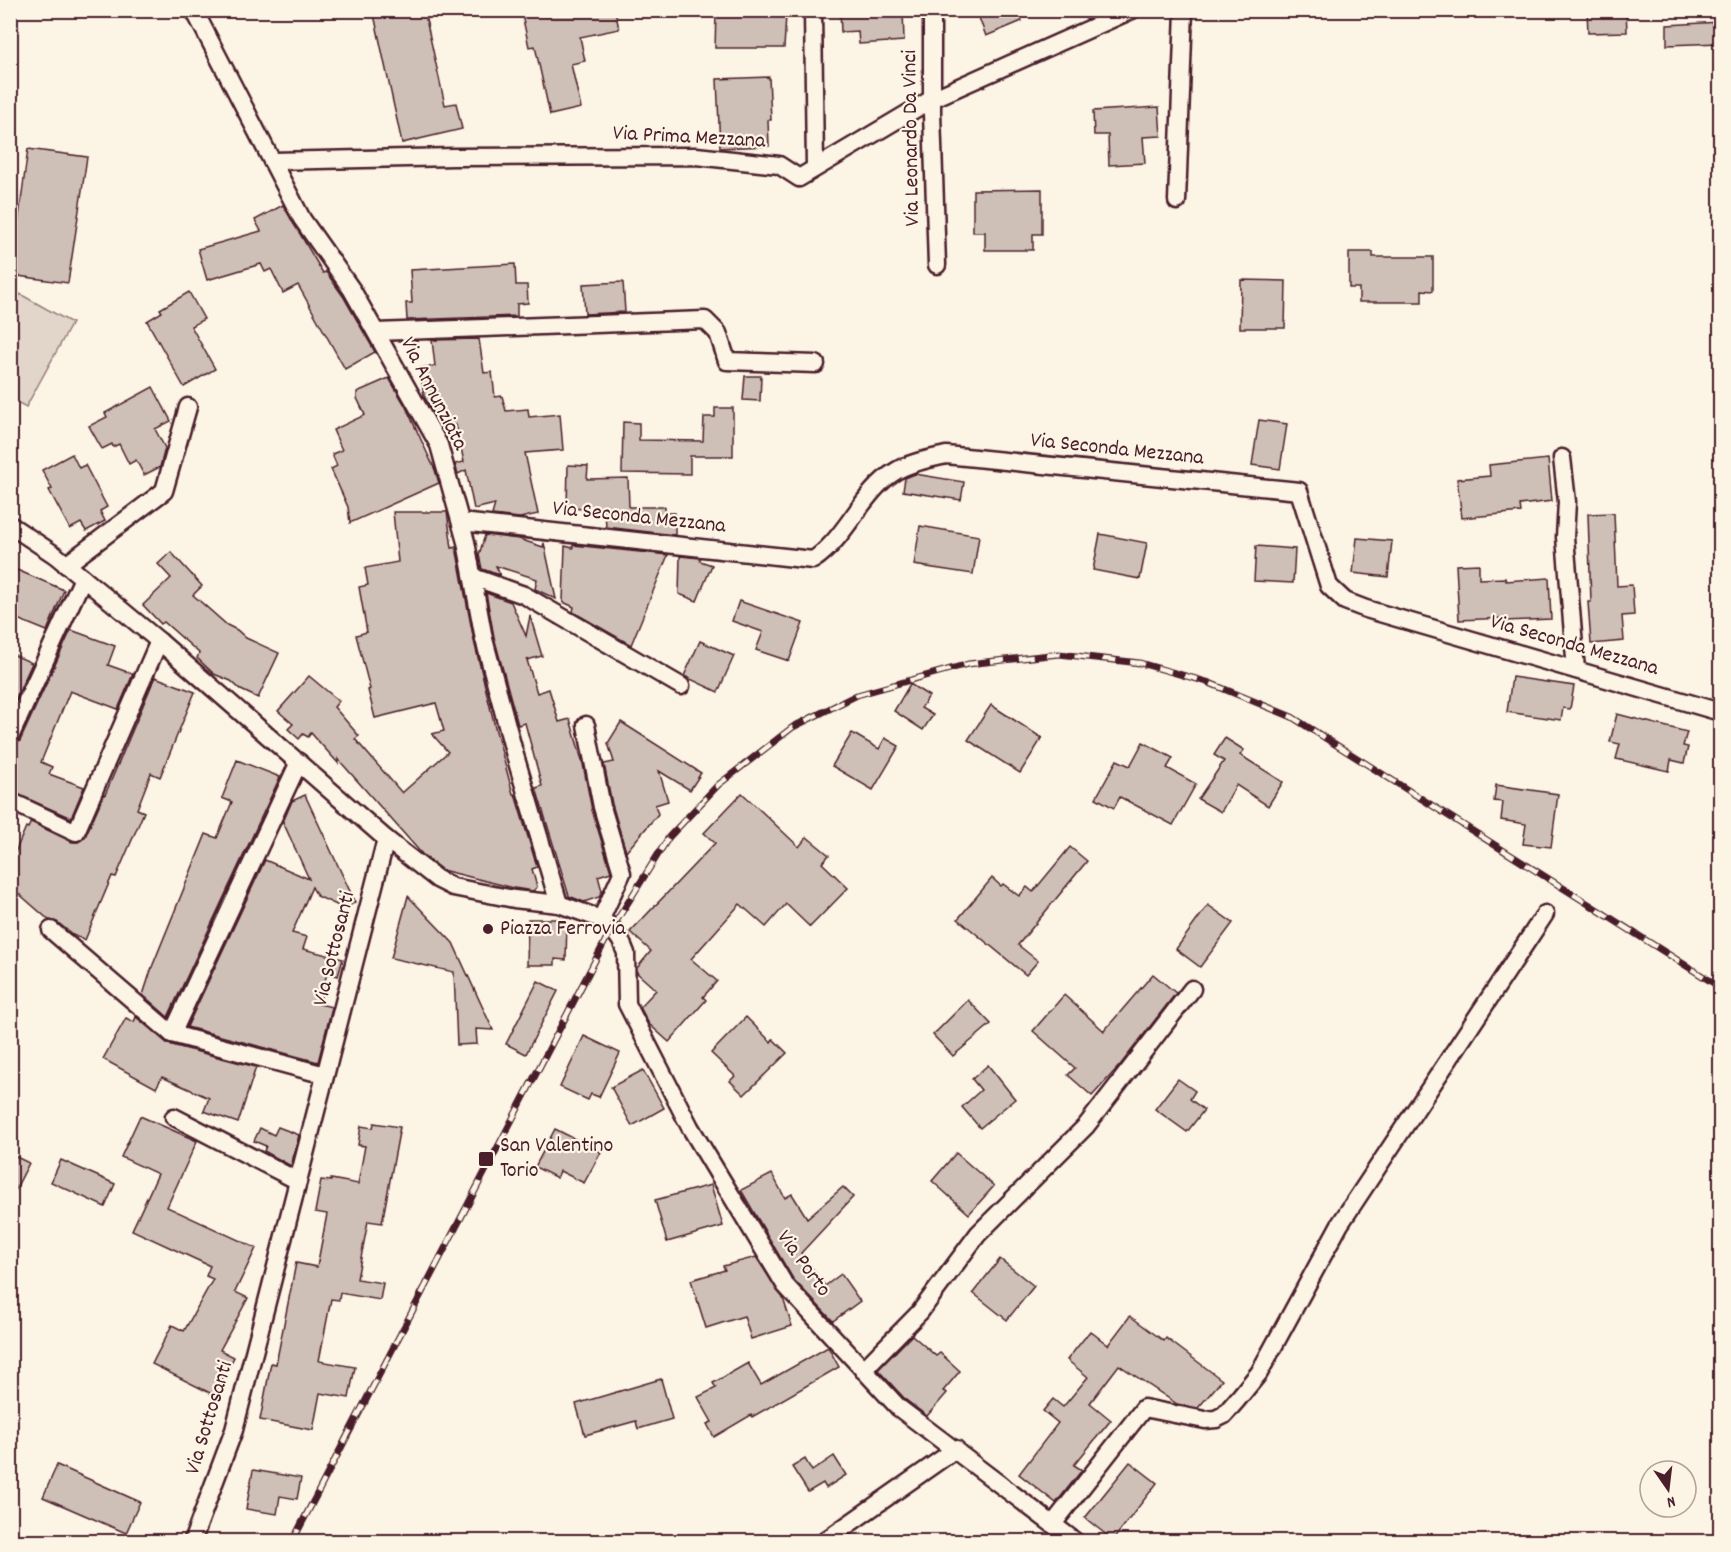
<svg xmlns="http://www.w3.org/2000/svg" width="1731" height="1552" font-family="Dekko,sans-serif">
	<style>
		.green { fill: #e2d5ca; stroke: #967a7a; stroke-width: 1.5 }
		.building { fill: #cfc0b7; stroke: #4a1f2b; stroke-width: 1.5 }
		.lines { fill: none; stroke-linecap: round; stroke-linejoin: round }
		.minor-casing { stroke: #4a1f2b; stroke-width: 21 }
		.minor { stroke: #fcf5e5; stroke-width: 16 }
		.rail-casing { stroke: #4a1f2b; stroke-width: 7 }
		.rail { stroke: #fcf5e5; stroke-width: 4.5; stroke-dasharray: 14; stroke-linecap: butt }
		.poi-dot { fill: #4a1f2b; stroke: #fcf5e5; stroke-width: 2 }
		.labels { text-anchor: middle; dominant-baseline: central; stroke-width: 4.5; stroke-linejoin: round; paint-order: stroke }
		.street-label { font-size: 22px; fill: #4a1f2b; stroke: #fcf5e5 }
		.poi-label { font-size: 22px; fill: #4a1f2b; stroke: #fcf5e5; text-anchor: start }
	</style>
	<rect width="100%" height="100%" fill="#fcf5e5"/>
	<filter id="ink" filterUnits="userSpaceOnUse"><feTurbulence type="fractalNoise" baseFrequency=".0167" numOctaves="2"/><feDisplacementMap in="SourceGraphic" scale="12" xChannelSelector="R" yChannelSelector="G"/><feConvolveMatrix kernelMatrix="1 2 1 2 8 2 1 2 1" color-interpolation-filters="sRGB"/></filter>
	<g filter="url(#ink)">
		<path class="green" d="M20 294 72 323 26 407 10 398 11 312Z"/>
		<g class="building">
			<path d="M373 10H424L445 105 456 103 462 129 402 143Z"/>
			<path d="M521 10H615L619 29 580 37 585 61 571 64 581 108 550 115 535 46 529 47Z"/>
			<path d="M840 10H903L904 41 859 44 858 31 841 32Z"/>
			<path d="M976 10H1018L1022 21 986 36Z"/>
			<path d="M1587 10H1626L1627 32 1588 33Z"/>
			<path d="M716 13 786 15 784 48H715Z"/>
			<path d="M1720 22V43L1667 45V25Z"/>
			<path d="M769 77 771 120H768L769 146 720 148 717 79Z"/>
			<path d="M1159 107 1161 136 1143 137 1145 163 1109 165 1108 135H1094L1093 111Z"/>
			<path d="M28 149 87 157 68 283 11 275Z"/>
			<path d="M1042 189V234H1033V250H985V232H973V190Z"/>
			<path d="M283 205 323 273 326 272 343 296 375 352 345 369 298 285 283 293 271 269 265 272 261 264 207 280 198 249 261 231 255 220Z"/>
			<path d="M1349 252H1373V257H1433V291L1422 290V302H1359V288H1349Z"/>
			<path d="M515 264 516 285H527L528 303 517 304V316L407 320 406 303H412L410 270Z"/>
			<path d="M1241 280 1286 281 1285 328H1240Z"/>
			<path d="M623 282 625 312 585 314 583 284Z"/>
			<path d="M189 292 204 319 191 326 215 369 184 387 147 321 162 312 160 309Z"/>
			<path d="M479 339 484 373 492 372 495 397 502 396 506 411 528 409 529 417 560 414 563 450 525 453 538 514 520 518 492 515 495 504 474 509 466 470 458 474 455 464 464 462 456 425 441 427 424 396 420 368 435 366 432 340Z"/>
			<path d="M745 376H761L760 401 743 400Z"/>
			<path d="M389 378 405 405 435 470 439 483 350 523 348 507 331 469 337 466 332 454 342 450 333 430 365 415 357 398V392Z"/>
			<path d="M153 387 171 421 155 429 165 448 160 467 144 475 136 460 129 464 119 444 113 447 112 444 102 449 89 426 107 417 105 413Z"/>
			<path d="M715 408H733V456H690V474L622 473 623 422 639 423V440L703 441 704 417H715Z"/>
			<path d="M1259 420 1287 424 1280 469 1252 465Z"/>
			<path d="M72 454 79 468 85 465 107 507 100 511 105 521 86 531 81 523 70 529 49 490 52 489 42 470Z"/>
			<path d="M1548 459 1552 501 1520 505 1521 512 1462 518 1457 479 1490 476 1489 465Z"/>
			<path d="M568 465 588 466 587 479 628 478 629 507H665V513H675V535L606 527 605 510 567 508Z"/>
			<path d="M915 474 964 482 961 500 903 491 905 478Z"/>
			<path d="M393 512H447L452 548 456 547 474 641 496 731 513 794H515L537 867 532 869 537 887 533 891 514 888 442 870 422 854 338 759V763L311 733 308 737 303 734 299 739 288 729 293 724 278 711 309 676 339 701 334 707 359 736 355 739 402 793 448 752 432 734 444 731 436 703 375 718 368 690 370 689 356 635 367 632 359 587 368 585 365 568 398 562Z"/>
			<path d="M1614 513 1617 586 1632 585 1634 615 1622 616 1624 641 1591 644 1588 602H1591L1588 514Z"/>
			<path d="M920 526 979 536 973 574 914 565Z"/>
			<path d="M1100 534 1147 543 1140 579 1093 570Z"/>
			<path d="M485 535 519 539 543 547 544 543 556 599 535 589 537 579 496 566 500 575 482 569 479 555Z"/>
			<path d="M1357 538 1392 541 1388 577 1353 573Z"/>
			<path d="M573 545 668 555 631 645 573 612 574 607 563 602 565 546 573 548Z"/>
			<path d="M1256 546 1295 549 1293 583 1254 581Z"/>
			<path d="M171 552 202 586 193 595 227 625 237 630 246 638 279 653 258 698 241 690 231 681 214 674 197 658 199 653 164 622 161 624 143 605 171 578 158 564Z"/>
			<path d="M680 556 700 558V561L712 565 697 601 679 594Z"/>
			<path d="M1479 564V579L1505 578 1506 581 1549 578 1551 619 1505 621V618L1459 620 1456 565Z"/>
			<path d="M10 567 64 590 47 631 10 616Z"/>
			<path d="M486 593 511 602 526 636 530 616 542 656 527 660 537 693 549 689 559 722 570 719 583 764 592 810 611 872 598 876 602 891 599 897 584 902 569 896 536 788 542 786 525 723 518 725 494 637Z"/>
			<path d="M739 601 803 623 789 661 756 650 763 632 732 621Z"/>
			<path d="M71 630 115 646 108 665 133 674 118 709 70 691 41 762 52 767 49 774 84 787 71 818 10 791V747L20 741Z"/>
			<path d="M700 641 734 656 718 692 684 676Z"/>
			<path d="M10 653 32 663 10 711Z"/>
			<path d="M155 677 195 692 160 777 151 773 137 809 144 812 116 877 112 876 85 940 73 935 57 922 49 920 10 886V864L26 827 28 828 31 822 72 842H78L85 837 104 794 105 795Z"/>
			<path d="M1512 677 1574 686 1570 709 1563 708 1561 720 1507 712Z"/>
			<path d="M910 684 929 696 921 708 933 715 923 730 894 711Z"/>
			<path d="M991 705 1042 738 1020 773 968 740Z"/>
			<path d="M1617 714 1687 732 1683 746 1688 747 1684 763 1671 760 1669 771 1616 759 1620 744 1610 742Z"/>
			<path d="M621 722 701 773 690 790 659 771 668 801 655 805 658 814 626 852 612 804 604 764 614 762 608 743Z"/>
			<path d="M852 733 879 749 885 738 899 746 873 790 832 766Z"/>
			<path d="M1225 738 1244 750 1240 755 1283 782 1268 806 1236 785 1221 812 1198 799 1224 761 1214 755Z"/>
			<path d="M1143 742 1173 758 1167 768 1196 784 1173 825 1120 797 1114 808 1096 798 1117 760 1130 766Z"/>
			<path d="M237 760 280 777 168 1017 143 995 152 967 206 834 217 838 232 802 222 798Z"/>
			<path d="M1496 785 1558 794 1551 847 1523 844 1526 824 1501 820 1503 802 1494 801Z"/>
			<path d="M742 793 799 847 807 837 829 855 822 863 848 888 810 927 786 904 766 927 740 904 691 959 717 981 703 997 706 1000 669 1042 649 1024 640 1007 656 990 637 973V968L651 951 630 932 715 843 704 833Z"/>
			<path d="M305 795 355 902 345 909 317 896 312 887 292 933 307 937 303 949 343 959 338 976 327 973 319 1004 332 1007 318 1062 187 1027 265 860 309 879 283 822 292 801Z"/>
			<path d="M1070 847 1087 861 1018 945 1038 961 1026 975 958 919 992 878 1001 886 1003 884 1019 896 1027 887 1033 892Z"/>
			<path d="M408 896 453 943 493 1030 476 1029 477 1044 457 1045 454 972 391 958Z"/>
			<path d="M1208 905 1233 923 1200 967 1176 949Z"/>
			<path d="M528 919H567L566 960 555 959V965H527Z"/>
			<path d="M1153 974 1176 993 1121 1064 1092 1096 1068 1075 1075 1068 1033 1031 1064 995 1104 1031Z"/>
			<path d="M538 981 558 991 526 1054 506 1044Z"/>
			<path d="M968 1000 991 1024 953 1056 933 1035Z"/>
			<path d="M136 1017 168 1044 256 1067 238 1123 204 1111 209 1098 162 1077 156 1088 103 1059 126 1018 134 1022Z"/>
			<path d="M746 1017 771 1042 773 1039 787 1053 744 1095 730 1081 735 1076 711 1053Z"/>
			<path d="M584 1036 620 1053 599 1097 591 1094 588 1100 560 1087Z"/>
			<path d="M988 1065 1015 1099 980 1128 962 1107 981 1090 972 1079Z"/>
			<path d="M643 1070 664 1108 632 1126 611 1087Z"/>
			<path d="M1178 1079 1195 1091 1190 1099 1204 1110 1187 1132 1155 1109Z"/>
			<path d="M140 1116 197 1141 167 1207 256 1248 235 1292 248 1298 220 1350 234 1357 214 1395 152 1364 172 1325 184 1331 213 1279 206 1276 210 1266 132 1230 158 1174 121 1157Z"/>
			<path d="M374 1123 400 1127 382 1223 368 1221 357 1279 383 1283 380 1300 340 1293 339 1300 331 1299 319 1361 355 1367 349 1398 320 1393 313 1430 260 1420 271 1363 276 1364 296 1263 317 1267 327 1214 315 1212 321 1180 331 1181V1179L358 1184 365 1146 358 1145 361 1126 373 1128Z"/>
			<path d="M278 1127 299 1135 291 1166 264 1151 266 1146 254 1141 260 1128 274 1135Z"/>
			<path d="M555 1129 601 1152 584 1183 560 1171 557 1178 535 1167Z"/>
			<path d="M956 1153 994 1186 969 1214 932 1181Z"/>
			<path d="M10 1154 29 1163 10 1200Z"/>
			<path d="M61 1160 115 1184 105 1207 51 1182Z"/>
			<path d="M772 1174 785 1198 792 1194 807 1218 843 1187 853 1197 801 1253 825 1286 841 1274 860 1301 833 1321 793 1279 741 1190Z"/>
			<path d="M711 1185 723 1226 667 1242 655 1200Z"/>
			<path d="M756 1257 783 1298 792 1326 751 1339 744 1316 706 1328 691 1280 725 1270 723 1266Z"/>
			<path d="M1000 1259 1034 1286 1007 1320 973 1293Z"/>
			<path d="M1130 1316 1164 1341 1166 1338 1222 1380 1198 1408 1177 1404 1119 1365 1090 1403 1111 1420 1074 1465 1082 1470 1056 1503 1019 1474 1058 1423 1043 1411 1053 1399 1063 1407 1088 1377 1067 1360 1090 1331 1108 1345Z"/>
			<path d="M912 1335 936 1356 940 1353 960 1371 943 1391 947 1393 927 1416 906 1400 878 1370Z"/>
			<path d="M828 1347 839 1367 752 1417 751 1415 714 1437 707 1424 712 1422 698 1397 716 1388 713 1383 748 1363 761 1385Z"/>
			<path d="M661 1379 672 1419 638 1429 636 1421 585 1435 576 1404Z"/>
			<path d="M834 1456 846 1475 826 1488 823 1483 808 1492 792 1467 805 1459 812 1471Z"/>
			<path d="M1130 1462 1157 1483 1113 1540 1085 1518Z"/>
			<path d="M57 1465 140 1502 126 1533 43 1497Z"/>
			<path d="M253 1470 301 1478 297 1499 280 1496 277 1514 246 1509Z"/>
		</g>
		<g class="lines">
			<g class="minor-casing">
				<g id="minor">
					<path d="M194 10 302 219 352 290 439 445 466 542 484 639 514 752 559 904"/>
					<path d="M813 10 815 168"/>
					<path d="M932 10V113L937 265"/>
					<path d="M272 161 454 157 696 156 779 165 799 178 932 99 1132 10"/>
					<path d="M1177 201 1184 10"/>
					<path d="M376 332 705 320 718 333 727 361 816 364"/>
					<path d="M1562 458 1567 502 1565 537 1576 670"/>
					<path d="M461 522 813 560C847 538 861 492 896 471 911 462 930 459 946 455L1299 491 1329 586 1345 601 1366 609 1720 712"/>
					<path d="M10 525 55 555 159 641 386 839 234 1430 192 1542"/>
					<path d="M66 565 164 491 188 407"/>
					<path d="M473 577 524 595 681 686"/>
					<path d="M586 725 602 807 622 873 601 919"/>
					<path d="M10 737 83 578"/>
					<path d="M10 801 76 832 159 641"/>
					<path d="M386 839 437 879 453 887 514 899 559 904 601 919 612 928 621 941 626 953 627 1004 690 1127 785 1285 899 1408 1076 1542"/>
					<path d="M51 930 172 1034 325 1075"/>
					<path d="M172 1034 299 762"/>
					<path d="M174 1117 298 1181"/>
					<path d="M863 1370 920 1312 978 1234 1086 1126 1192 989"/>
					<path d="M1053 1524 1144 1408 1205 1420 1216 1419 1224 1415 1237 1400 1259 1373 1340 1224 1545 914"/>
					<path d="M823 1542 956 1449"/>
				</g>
			</g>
			<use href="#minor" class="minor"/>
			<g class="rail-casing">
				<path id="rail" d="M292 1542 612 928 669 837 718 785 793 727 857 695 968 664 1059 654 1140 663 1207 682 1292 717 1720 987"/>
			</g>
			<use href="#rail" class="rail"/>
		</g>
	</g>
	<g class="poi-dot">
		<circle cx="488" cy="929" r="6"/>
		<rect x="478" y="1151" width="16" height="16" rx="3"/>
	</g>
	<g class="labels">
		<g class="street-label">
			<text transform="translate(689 138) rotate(3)">Via Prima Mezzana</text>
			<text transform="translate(912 138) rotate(-91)">Via Leonardo Da Vinci</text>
			<text transform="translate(433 394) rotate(63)">Via Annunziata</text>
			<text transform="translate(1117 450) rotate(6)">Via Seconda Mezzana</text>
			<text transform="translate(639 518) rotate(6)">Via Seconda Mezzana</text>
			<text transform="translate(1574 646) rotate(16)">Via Seconda Mezzana</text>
			<text transform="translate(335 949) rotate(-76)">Via Sottosanti</text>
			<text transform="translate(803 1264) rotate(54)">Via Porto</text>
			<text transform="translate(210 1418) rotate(-73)">Via Sottosanti</text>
		</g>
		<g class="poi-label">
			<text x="500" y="929">Piazza Ferrovia</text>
			<text x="500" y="1146">San Valentino<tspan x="500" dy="25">Torio</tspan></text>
		</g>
	</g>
	<rect width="1731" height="1552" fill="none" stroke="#fcf5e5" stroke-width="36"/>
	<rect x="18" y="18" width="1695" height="1516" fill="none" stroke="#4a1f2b" stroke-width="2" filter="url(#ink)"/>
	<g transform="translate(1668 1489) rotate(166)"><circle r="28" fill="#fcf5e5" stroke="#b59f9b" stroke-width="1.5"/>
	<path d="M0-4.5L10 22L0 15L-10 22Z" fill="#4a1f2b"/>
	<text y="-9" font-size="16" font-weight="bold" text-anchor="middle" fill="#4a1f2b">N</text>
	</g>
</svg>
